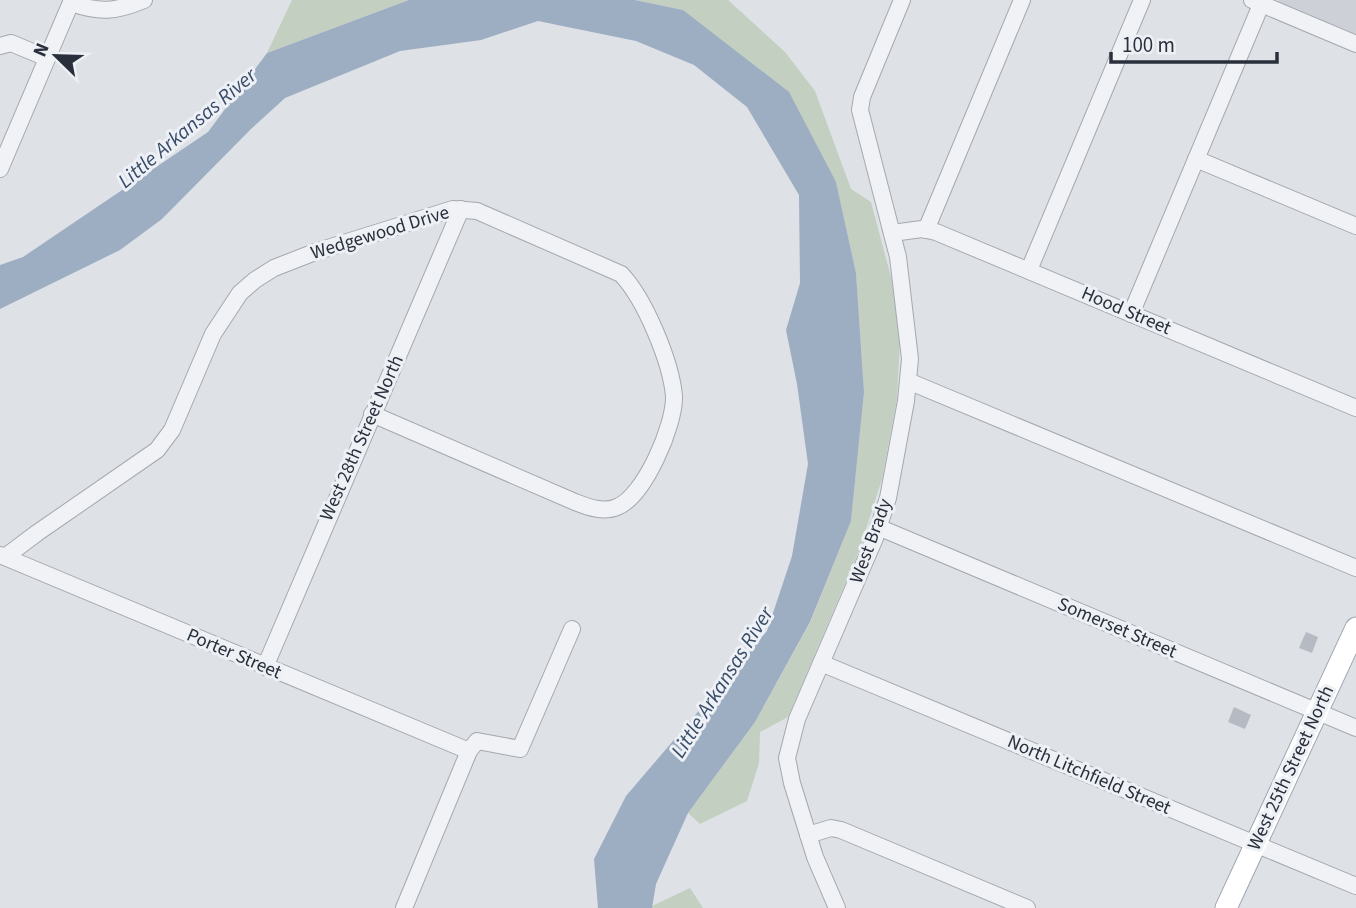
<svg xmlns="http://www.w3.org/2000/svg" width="1356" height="908" font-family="'Source Sans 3',sans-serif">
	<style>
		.built { fill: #cdd0d7 }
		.green { fill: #c3cfc0 }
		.water { fill: #9dadc2 }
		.building { fill: #b6bac2 }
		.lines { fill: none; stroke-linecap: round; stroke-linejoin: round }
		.minor-casing { stroke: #a4a8af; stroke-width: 18 }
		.major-casing { stroke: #9fa5b0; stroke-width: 23 }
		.minor { stroke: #f0f2f5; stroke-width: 16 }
		.major { stroke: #fff; stroke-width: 21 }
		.labels { text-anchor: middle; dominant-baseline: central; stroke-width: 6; stroke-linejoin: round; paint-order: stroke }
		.street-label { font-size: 19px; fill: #292f3b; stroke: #edf0f4 }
		.water-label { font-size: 21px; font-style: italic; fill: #384c6a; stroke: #edf0f4 }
	</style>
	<rect width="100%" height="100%" fill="#dee1e6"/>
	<path class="built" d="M1278 0H1356V36L1281 5Z"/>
	<g class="green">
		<path d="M292 0H409L267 53Z"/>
		<path d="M635 0H728L785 52 815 91 851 189 871 202 892 281 900 341 897 398 882 479 859 551 788 717 760 732 759 763 747 801 700 824 688 813 755 722 810 623 851 521 864 392 856 273 836 182 683 10Z"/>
		<path d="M690 888 703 908H652V906Z"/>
	</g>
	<path class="water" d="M409 0H635L683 10 789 92 836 182 856 273 864 392 851 521 810 622 755 722 688 813 656 884 652 908H598L594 859 626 796 767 631 792 556 808 464 797 384 786 330 800 283 799 195 747 107 694 65 636 41 538 21 481 40 400 51 285 98 251 129 162 219 120 250 0 309V265L23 257 208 132 267 53Z"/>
	<g class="building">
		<path d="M1306 632 1318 637 1312 653 1299 648Z"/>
		<path d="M1234 707 1251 715 1245 729 1228 722Z"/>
	</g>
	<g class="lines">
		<g class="minor-casing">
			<g id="minor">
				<path d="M1252 0 1356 44"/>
				<path d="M71 3C100 13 115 12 144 0"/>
				<path d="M0 46 11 43 47 58"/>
				<path d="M1196 159 1356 226"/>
				<path d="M0 169 72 0"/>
				<path d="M926 230 1022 0"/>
				<path d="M892 233 922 229 936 232 1356 408"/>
				<path d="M1029 270 1142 0"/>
				<path d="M1131 314 1263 0"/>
				<path d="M908 381 1356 568"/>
				<path d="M878 527 1356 728"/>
				<path d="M0 555 469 751"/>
				<path d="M5 557 37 533 157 450 172 430 213 334 240 293 255 280 274 268 315 252 453 209 477 211 621 274C645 299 671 362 674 396 675 425 644 497 617 507 603 513 588 507 575 502L372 414"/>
				<path d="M821 663 1356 886"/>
				<path d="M265 667 461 209"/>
				<path d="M808 835 831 828 841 830 1027 908"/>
				<path d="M404 908 469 751 477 741 520 749 572 629"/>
				<path d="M837 908 815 857 792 783 787 758 797 719 875 538 888 498 906 401 910 359 898 257 860 110 862 97 902 0"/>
			</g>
		</g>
		<g class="major-casing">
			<path id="major" d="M1226 908 1356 628"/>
		</g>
		<use href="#minor" class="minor"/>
		<use href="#major" class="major"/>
	</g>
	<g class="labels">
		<g class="street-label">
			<text transform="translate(380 233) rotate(-17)">Wedgewood Drive</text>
			<text transform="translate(1126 311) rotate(23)">Hood Street</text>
			<text transform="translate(362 438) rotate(-66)">West 28th Street North</text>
			<text transform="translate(871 541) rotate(-70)">West Brady</text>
			<text transform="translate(1117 628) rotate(23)">Somerset Street</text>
			<text transform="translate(234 654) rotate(23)">Porter Street</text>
			<text transform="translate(1291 768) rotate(-65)">West 25th Street North</text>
			<text transform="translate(1089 775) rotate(23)">North Litchfield Street</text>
		</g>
		<g class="water-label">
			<text transform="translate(187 128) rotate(-40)">Little Arkansas River</text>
			<text transform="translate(722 682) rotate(-58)">Little Arkansas River</text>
		</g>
	</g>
	<g transform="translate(56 56) rotate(293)" stroke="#edf0f4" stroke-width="5" paint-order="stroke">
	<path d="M0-5L12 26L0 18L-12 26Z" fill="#292f3b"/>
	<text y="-10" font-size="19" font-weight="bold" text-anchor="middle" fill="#292f3b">N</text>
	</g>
	<path d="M1111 52v10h166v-10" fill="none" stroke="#292f3b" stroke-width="3.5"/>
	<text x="1122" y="52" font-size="21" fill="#292f3b" stroke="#edf0f4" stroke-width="5" paint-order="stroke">100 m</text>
</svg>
